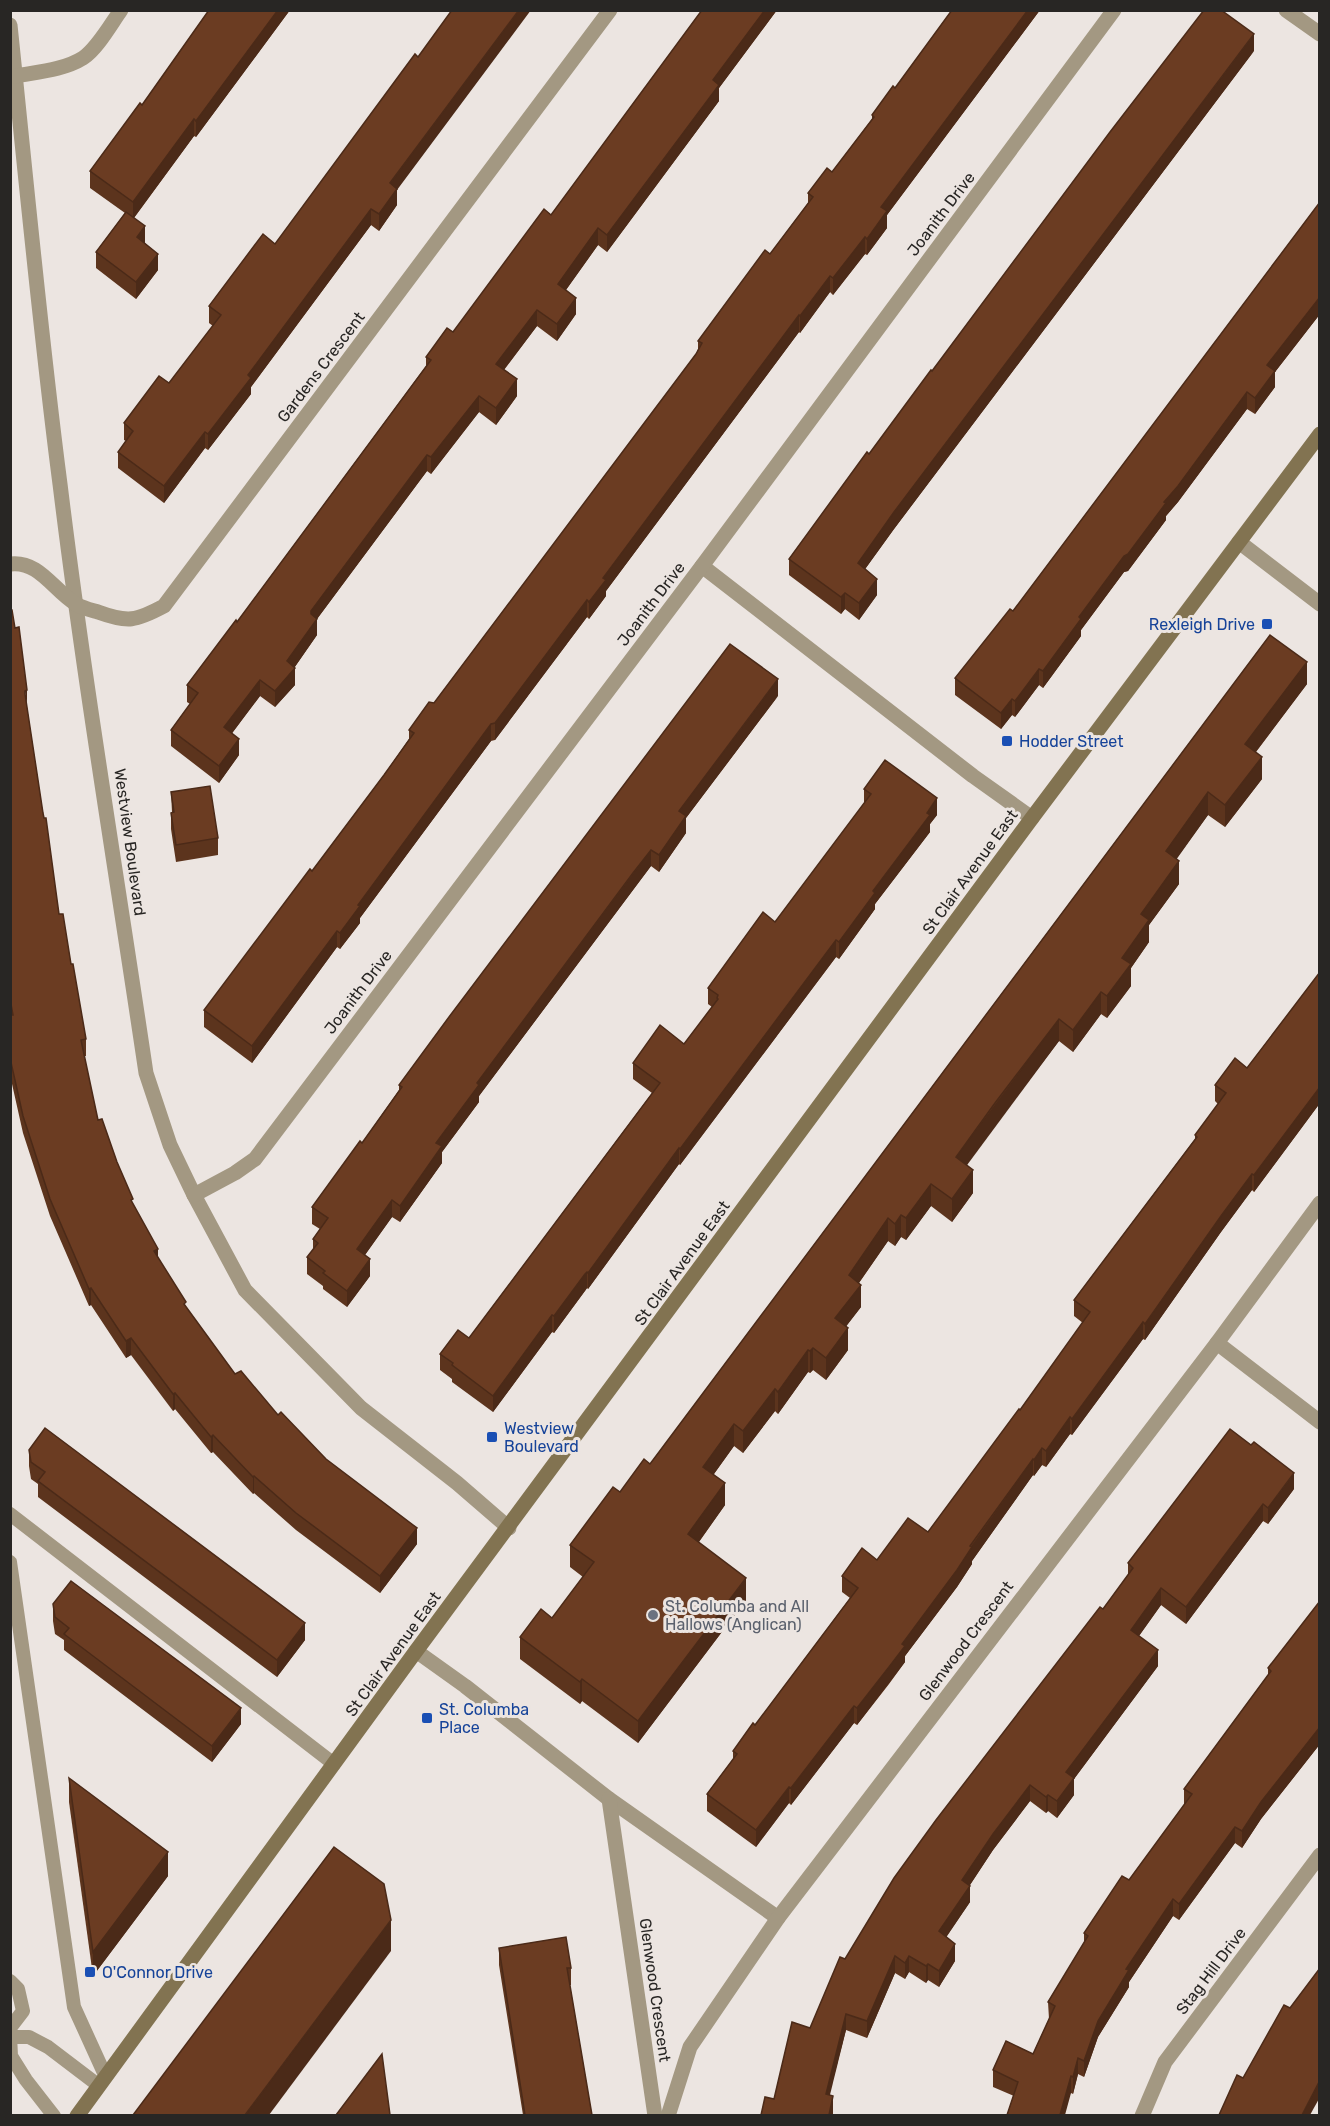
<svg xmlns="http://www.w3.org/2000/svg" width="1330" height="2126" font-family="Rubik,sans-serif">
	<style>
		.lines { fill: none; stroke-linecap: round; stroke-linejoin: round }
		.service { stroke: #a39882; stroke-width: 14 }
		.minor { stroke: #a39882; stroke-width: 15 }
		.secondary { stroke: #827351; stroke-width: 15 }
		.wall { fill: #5c341d }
		.shaded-wall { fill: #4b2a18 }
		.building { fill: #6b3c22; stroke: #4b2a18; stroke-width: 1.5 }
		.transit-dot { fill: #1a4fb4; stroke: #ece5e1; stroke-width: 2 }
		.worship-dot { fill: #6b7280; stroke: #ece5e1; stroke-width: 2 }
		.labels { text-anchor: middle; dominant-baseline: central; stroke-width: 6; stroke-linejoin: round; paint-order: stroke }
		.street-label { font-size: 16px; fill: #282624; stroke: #ece5e1 }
		.transit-label { font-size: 16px; fill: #164399; stroke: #ece5e1; text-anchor: start }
		.worship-label { font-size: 16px; fill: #5b616d; stroke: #ece5e1; text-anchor: start }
	</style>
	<rect width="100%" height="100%" fill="#ece5e1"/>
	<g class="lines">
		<g class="service">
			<path d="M10 1514 334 1764"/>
			<path d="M10 1562 74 2007 105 2075"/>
			<path d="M10 1981 18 1989 23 2011 10 2028"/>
			<path d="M10 2035 11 2056 26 2080 54 2116"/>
			<path d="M11 2037H29L48 2047 98 2085"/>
		</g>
		<g class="minor">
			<path d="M1286 10 1320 34"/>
			<path d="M10 25C26 178 40 331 60 484 84 681 117 877 146 1073L170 1145 194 1195 245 1290 361 1408 457 1483 509 1528"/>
			<path d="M16 76C37 72 64 70 83 58 97 49 111 24 121 10"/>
			<path d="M1239 542 1320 604"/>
			<path d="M10 564C39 560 54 591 76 604 82 608 91 610 98 612 128 623 136 621 164 606L610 10"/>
			<path d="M702 566 973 776 1032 818"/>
			<path d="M194 1195 235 1173 255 1159 702 566 1114 10"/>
			<path d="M1217 1343 1320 1422"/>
			<path d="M416 1651 465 1686 609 1799 778 1918"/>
			<path d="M609 1799 655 2116"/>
			<path d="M668 2116 690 2047 778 1918 1217 1343 1320 1203"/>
			<path d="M1142 2116 1165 2062 1320 1855"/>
		</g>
		<path class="secondary" d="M77 2116 416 1651 1032 818 1320 434"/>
	</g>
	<g class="wall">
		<path d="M209 10H290L196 137 194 136 134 218 145 243 158 270 136 299 96 268V252L125 213 90 188V171L142 105Z"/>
		<path d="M702 10H777L719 88V101L607 252 598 245 566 290 576 314 557 341 537 326 504 370 517 396 496 425 479 412 431 474 427 471 317 619V635L294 668 295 685 275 707 260 696 232 733 239 755 219 783 171 746V730L190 704 187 702V685L237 622 426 366V357L453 332 551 215Z"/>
		<path d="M952 10H1040L887 215V228L867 255 865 254 833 295 830 292 800 333 799 332 606 591V596L589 619 587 617 495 740 491 741 360 918V923L340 949 337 947 252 1063 204 1027V1010L312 871 384 775 409 739V730L434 703 696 354 698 349V341L770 254 808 203V193L832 172 872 119V115L895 88Z"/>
		<path d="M1254 51 894 529 865 569 877 595 859 620 845 609 841 614 789 575V559L932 371Z"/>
		<path d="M397 190V205L379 231 371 225 251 387V394L208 450 205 448 164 503 118 468V452L126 441 124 440V423L169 383 213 326 209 323V306L275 244Z"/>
		<path d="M1320 202V314L1275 372V387L1255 414 1247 409 1178 502 1166 516V520L1128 571 1124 572 1081 630V636L1043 688 1039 685 1015 717 1012 715 1001 729 955 695V678L1013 611Z"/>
		<path d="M10 610 27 707 43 813 59 914 71 964 86 1039V1056H84L98 1120 117 1162 133 1205 158 1258 186 1307 235 1374 278 1415 326 1459 417 1544 380 1593 296 1530 254 1493 253 1494 213 1452 211 1453 175 1409 173 1411 131 1355 126 1358 91 1305 89 1306 50 1216 23 1133 10 1075Z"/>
		<path d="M1270 635 1307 684 1256 752 1262 779 1225 827 1208 815 1176 859 1179 884 1149 925V942L1131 968V986L1107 1018 1101 1014 1073 1052 1059 1041 995 1125 966 1165 973 1193 952 1222 931 1206 906 1240 901 1237 895 1246 888 1241 859 1283 861 1307 846 1326 848 1350 826 1380 813 1370 810 1373 808 1372 778 1414 775 1411 743 1453 734 1446 714 1474 725 1505 699 1542 746 1600 638 1743 582 1701 580 1704 520 1659V1637L552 1618 583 1577 570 1567V1545L620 1492 650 1464Z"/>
		<path d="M778 696 686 818V833L659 872 651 866 633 890 479 1096V1102L442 1152V1163L400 1222 392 1217 365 1255 370 1276 347 1307 323 1289V1286L307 1274V1257L313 1250V1239L320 1229 312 1224V1207L362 1143 399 1090V1085Z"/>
		<path d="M864 789 937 815 930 824V832L875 904V909L839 959 836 957 680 1165 679 1164 588 1289 587 1288 585 1291 554 1333 552 1332 493 1412 452 1382V1379L440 1370V1354L469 1338 652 1093 633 1079V1063L684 1044 712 1007 708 1004V988L775 922 864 804Z"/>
		<path d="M171 792 218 838V855L176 862 171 829V813L172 812Z"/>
		<path d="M1320 972V1103L1254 1192 1252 1190 1221 1232 1145 1340 1143 1339 1072 1435 1070 1434 1046 1467 1042 1465 1034 1476 1033 1475 972 1561V1564L957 1587 905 1656V1662L889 1684 857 1725 854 1723 791 1805 789 1803 756 1847 707 1811V1794L733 1759V1751L755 1725 850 1598 842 1592V1576L877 1560 928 1532 1020 1410 1083 1323 1074 1316V1300L1195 1139V1135L1218 1104 1215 1101V1085L1247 1068Z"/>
		<path d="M29 1450 305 1640 277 1677 38 1497V1484L31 1479 29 1466Z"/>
		<path d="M1294 1489 1268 1524 1263 1521 1186 1624 1161 1605 1139 1636 1158 1666 1074 1779V1795L1057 1818 1048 1811 1046 1813 1030 1801 993 1850 970 1885V1902L946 1937 955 1961 939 1987 928 1980 926 1983 909 1972 905 1979 895 1973 867 2038 846 2030 829 2095 833 2113V2115H761L774 2099 845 1959 1128 1575V1563Z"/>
		<path d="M1320 1601V1744L1261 1819 1242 1848 1235 1843 1179 1920 1173 1916 1129 1982V1987L1098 2037 1084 2077 1078 2074 1073 2094 1071 2093 1014 2096 993 2087V2070L1033 2054 1049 2019 1048 2002 1084 1944V1933L1129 1880 1184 1805V1789L1268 1675V1668Z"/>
		<path d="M53 1604 241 1724 212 1762 64 1650V1640L55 1634 53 1621Z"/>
		<path d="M69 1778 168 1876 93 1976 69 1802Z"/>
		<path d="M499 1948 571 1968V1985H570L592 2115H523L499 1965Z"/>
	</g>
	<g class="shaded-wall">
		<path d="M278 10H290L196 137V121Z"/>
		<path d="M519 10H531L397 190V205L379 231V214L390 183Z"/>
		<path d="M765 10H777L719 88V101L607 252V235L713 80Z"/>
		<path d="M1028 10H1040L887 215V228L867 255V239L881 207Z"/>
		<path d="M1254 34V51L894 529 858 579V563L894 512Z"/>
		<path d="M194 119V136L133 219V202Z"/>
		<path d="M371 209V225L251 387V394L208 450V434L248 375Z"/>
		<path d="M145 226V243L137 254V237Z"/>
		<path d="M598 228V245L558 301V284Z"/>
		<path d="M865 237V254L833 295V278Z"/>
		<path d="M158 254V270L136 299V282Z"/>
		<path d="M830 276V292L800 333V316Z"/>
		<path d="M1320 297V314L1275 372V387L1255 414V398L1267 365Z"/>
		<path d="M576 298V314L557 341V324Z"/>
		<path d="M537 310V326L496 380V364Z"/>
		<path d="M799 315V332L606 591V596L589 619V602L603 578Z"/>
		<path d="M517 379V396L496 425V408Z"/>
		<path d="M1247 392V409L1178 502 1166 516V520L1128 571 1124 572 1081 630V636L1043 688V671L1079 617Z"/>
		<path d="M479 396V412L431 474V457Z"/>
		<path d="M205 432V448L164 503V486Z"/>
		<path d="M427 455V471L317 619V635L290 674 295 668V685L275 707V691L287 661 311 611Z"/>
		<path d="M877 579V595L859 620V603Z"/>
		<path d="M845 593V609L841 614V597Z"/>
		<path d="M587 600V617L495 740V723Z"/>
		<path d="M1307 662V684L1245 766V744Z"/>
		<path d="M1039 669V685L1015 717V701Z"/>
		<path d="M778 679V696L686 818V833L659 872V855L679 811Z"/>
		<path d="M260 680V696L224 744V727Z"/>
		<path d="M27 690V707L25 691Z"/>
		<path d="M1012 699V715L1001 729V713Z"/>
		<path d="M491 724V741L360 918V923L340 949V933L358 905Z"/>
		<path d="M239 739V755L219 783V766Z"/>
		<path d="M1262 757V779L1225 827V805Z"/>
		<path d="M1208 792V815L1166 874V851Z"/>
		<path d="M937 798V815L930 824V832L875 904V909L839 959V942L873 891Z"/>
		<path d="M651 850V866L479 1096V1102L442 1152V1163L400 1222V1206L436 1143 477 1083Z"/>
		<path d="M1179 861V884L1149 925V942L1131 968V986L1107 1018V996L1141 914Z"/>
		<path d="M337 931V947L252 1063V1046Z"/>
		<path d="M836 940V957L680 1165V1149Z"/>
		<path d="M1101 992V1014L1073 1052V1030Z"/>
		<path d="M1059 1019V1041L956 1180V1157Z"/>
		<path d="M1320 1087V1103L1254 1192V1175Z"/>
		<path d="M679 1148V1164L588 1289V1273Z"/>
		<path d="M973 1170V1193L952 1222V1199Z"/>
		<path d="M1252 1174V1190L1221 1232 1145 1340V1324L1221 1216Z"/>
		<path d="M931 1184V1206L906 1240V1218Z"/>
		<path d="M392 1200V1217L357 1266V1249Z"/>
		<path d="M901 1215V1237L895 1246V1224Z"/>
		<path d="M888 1218V1241L849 1297V1275Z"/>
		<path d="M158 1249V1266L154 1251Z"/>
		<path d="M370 1259V1276L347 1307V1291Z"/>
		<path d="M587 1272V1288L554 1333V1316Z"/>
		<path d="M861 1285V1307L835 1341V1318Z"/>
		<path d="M91 1288V1305L89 1306V1289Z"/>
		<path d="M552 1315V1332L493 1412V1396Z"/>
		<path d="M1143 1322V1339L1072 1435V1419Z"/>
		<path d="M848 1328V1350L826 1380V1358Z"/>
		<path d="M131 1338V1355L126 1358V1341Z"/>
		<path d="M813 1348V1370L810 1373V1351Z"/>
		<path d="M808 1350V1372L778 1414V1392Z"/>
		<path d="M775 1389V1411L743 1453V1431Z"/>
		<path d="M175 1393V1409L173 1411V1394Z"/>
		<path d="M1070 1417V1434L1046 1467V1451Z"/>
		<path d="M734 1424V1446L703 1489V1467Z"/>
		<path d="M213 1435V1452L211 1453V1437Z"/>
		<path d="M1042 1448V1465L1034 1476V1460Z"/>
		<path d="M1033 1459V1475L972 1561V1564L957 1587 905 1656V1662L857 1725V1708Z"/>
		<path d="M1294 1473V1489L1268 1524V1508Z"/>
		<path d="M254 1476V1493L253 1494V1477Z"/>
		<path d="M725 1483V1505L688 1557V1534Z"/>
		<path d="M1263 1504V1521L1186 1624V1607Z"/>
		<path d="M417 1528V1544L380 1593V1576Z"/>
		<path d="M746 1578V1600L638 1743V1721Z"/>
		<path d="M1161 1588V1605L1131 1647V1630Z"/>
		<path d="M305 1623V1640L277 1677V1660Z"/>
		<path d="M1158 1650V1666L1074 1779V1795L1057 1818V1801L1066 1772Z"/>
		<path d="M582 1679V1701L580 1704V1682Z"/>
		<path d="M854 1706V1723L791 1805V1788Z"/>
		<path d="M241 1708V1724L212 1762V1746Z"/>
		<path d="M1320 1727V1744L1261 1819 1242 1848V1831L1261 1802Z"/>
		<path d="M1030 1785V1801L993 1850 962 1897V1880L993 1834Z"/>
		<path d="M789 1787V1803L756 1847V1830Z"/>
		<path d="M1048 1795V1811L1046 1813V1797Z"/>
		<path d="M1235 1827V1843L1179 1920V1904Z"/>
		<path d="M168 1852V1876L93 1976V1952Z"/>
		<path d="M970 1886V1902L939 1948V1931Z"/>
		<path d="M1173 1899V1916L1129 1982V1987L1098 2037 1084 2077V2061L1098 2021 1126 1969Z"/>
		<path d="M391 1920V1951L269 2115H245Z"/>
		<path d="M955 1944V1961L939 1987V1971Z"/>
		<path d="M895 1956V1973L867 2038V2021Z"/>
		<path d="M909 1956V1972L905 1979V1963Z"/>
		<path d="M928 1964V1980L926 1983V1966Z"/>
		<path d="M846 2014V2030L826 2111V2094Z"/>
		<path d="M1078 2058V2074L1073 2094V2077Z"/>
		<path d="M1071 2076V2093L1065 2115H1060Z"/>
		<path d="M1320 2080V2097L1310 2115H1302Z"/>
		<path d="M833 2096V2115H829Z"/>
	</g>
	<g class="building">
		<path d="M209 10H278L196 121 194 119 133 202 90 171 140 103 142 105Z"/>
		<path d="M452 10H519L390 183 397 189 379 214 371 209 248 375 251 378 208 434 205 432 164 486 118 452 133 431 124 423 159 376 169 383 221 315 209 306 263 234 275 244 415 54 418 57Z"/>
		<path d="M702 10H765L713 80 719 85 607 235 598 228 558 284 576 298 557 324 537 310 496 364 517 379 496 408 479 396 431 457 427 455 311 611V614L317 619 287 661 295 668 275 691 260 680 224 727 239 739 219 766 171 730 198 693 187 685 236 620 237 622 431 360 426 357 447 328 453 332 544 209 551 215Z"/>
		<path d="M952 10H1028L881 207 887 211 867 239 865 237 833 278 830 276 800 316 799 315 603 578 606 580 589 602 587 600 495 723 491 724 358 905 360 906 340 933 337 931 252 1046 204 1010 310 869 312 871 384 775 414 733 409 730 429 702 434 703 696 354 702 343 698 341 765 250 770 254 813 197 808 193 827 168 832 172 874 117 872 115 893 86 895 88Z"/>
		<path d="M1204 10H1221L1254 34 894 512 858 563 877 579 859 603 845 593 841 597 789 559 867 452 869 454 931 370 932 371 1110 132Z"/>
		<path d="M1320 202V297L1267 365 1275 371 1255 398 1247 392 1178 486 1164 502 1166 503 1128 554 1124 556 1079 617 1081 619 1043 671 1039 669 1015 701 1012 699 1001 713 955 678 1010 609 1013 611Z"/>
		<path d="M126 212 145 226 137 237 158 254 136 282 96 252Z"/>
		<path d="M10 610H12L15 628 19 627 27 690 25 691V694L43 813 44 818H46L59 914H63L71 964H73L86 1039 81 1040 98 1120 102 1119 117 1162 133 1199 131 1200 158 1249 154 1251 186 1302 184 1304 235 1374 241 1371 278 1415 281 1412 326 1459 417 1528 380 1576 296 1513 254 1476 253 1477 213 1435 211 1437 175 1393 173 1394 131 1338 126 1341 91 1288 89 1289 50 1199 23 1116 10 1058V1015H13L10 999Z"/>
		<path d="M1270 635 1307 662 1245 744 1262 757 1225 805 1208 792 1166 851 1179 861 1141 914 1149 920 1122 958 1131 964 1107 996 1101 992 1073 1030 1059 1019 995 1103 956 1157 973 1170 952 1199 931 1184 906 1218 901 1215 895 1224 888 1218 849 1275 861 1285 835 1318 848 1328 826 1358 813 1348 810 1351 808 1350 778 1392 775 1389 743 1431 734 1424 703 1467 725 1483 688 1534 746 1578 638 1721 582 1679 580 1682 520 1637 541 1609 552 1618 594 1562 570 1545 613 1487 620 1492 644 1459 650 1464 659 1452Z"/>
		<path d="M730 644 778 679 679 811 686 816 659 855 651 850 633 873 477 1083 479 1085 436 1143 442 1146 400 1206 392 1200 357 1249 370 1259 347 1291 323 1273 325 1271 307 1257 318 1243 313 1239 328 1218 312 1207 360 1141 362 1143 402 1087 399 1085 449 1017Z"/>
		<path d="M885 760 937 798 927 813 930 815 873 891 875 893 839 942 836 940 680 1149 679 1148 588 1273 587 1272 585 1274 554 1316 552 1315 493 1396 452 1365 453 1363 440 1354 458 1330 469 1338 660 1083 633 1063 660 1025 684 1044 718 999 717 998 718 995 708 988 763 912 775 922 871 794 864 789Z"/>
		<path d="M210 786 218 838 176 845 171 813 174 812 171 792Z"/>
		<path d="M1320 972V1087L1254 1175 1252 1174 1221 1216 1145 1324 1143 1322 1072 1419 1070 1417 1046 1451 1042 1448 1034 1460 1033 1459 970 1546 972 1547 957 1570 902 1644 905 1646 889 1667 857 1708 854 1706 791 1788 789 1787 756 1830 707 1794 737 1754 733 1751 753 1723 755 1725 858 1588 842 1576 862 1548 877 1560 908 1518 928 1532 1019 1409 1020 1410 1090 1312 1074 1300 1197 1137 1195 1135 1226 1093 1215 1085 1235 1058 1247 1068Z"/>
		<path d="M45 1428 305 1623 277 1660 38 1481 45 1472 31 1462 29 1450Z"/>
		<path d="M1230 1429 1251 1445 1254 1442 1294 1473 1268 1508 1263 1504 1186 1607 1161 1588 1131 1630 1158 1650 1066 1772 1074 1778 1057 1801 1048 1795 1046 1797 1030 1785 993 1834 962 1880 970 1886 939 1931 955 1944 939 1971 928 1964 926 1966 909 1956 905 1963 895 1956 867 2021 846 2014 826 2094 833 2096 829 2115H761L765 2097 774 2099 792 2022 810 2028 840 1957 845 1959 894 1878 936 1820 1100 1607 1103 1609 1133 1568 1128 1563Z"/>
		<path d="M71 1581 241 1708 212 1746 64 1634 69 1628 55 1617 53 1604Z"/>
		<path d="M1320 1601V1727L1261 1802 1242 1831 1235 1827 1179 1904 1173 1899 1126 1969 1129 1970 1098 2021 1084 2061 1078 2058 1073 2077 1071 2076 1060 2115H1007L1018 2082 993 2070 1006 2041 1033 2054 1055 2006 1048 2002 1088 1936 1084 1933 1122 1876 1129 1880 1192 1794 1184 1789 1271 1671 1268 1668Z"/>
		<path d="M69 1778 168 1852 93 1952Z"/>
		<path d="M334 1847 384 1884 391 1920 245 2115H133Z"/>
		<path d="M566 1937 571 1968H567L592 2115H525L499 1948Z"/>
		<path d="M1320 1968V2080L1302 2115H1219L1237 2075 1243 2078 1284 2005 1290 2008Z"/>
		<path d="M382 2054 390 2115H336Z"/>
	</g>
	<g class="transit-dot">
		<rect x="1261" y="618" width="12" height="12" rx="3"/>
		<rect x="1001" y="735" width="12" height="12" rx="3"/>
		<rect x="486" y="1431" width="12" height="12" rx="3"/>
		<rect x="421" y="1712" width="12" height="12" rx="3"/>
		<rect x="84" y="1966" width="12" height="12" rx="3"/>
	</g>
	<circle class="worship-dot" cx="653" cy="1615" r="6"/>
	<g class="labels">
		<g class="street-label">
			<text transform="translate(941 214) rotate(-53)">Joanith Drive</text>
			<text transform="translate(321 367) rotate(-53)">Gardens Crescent</text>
			<text transform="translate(651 604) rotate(-53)">Joanith Drive</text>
			<text transform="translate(130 842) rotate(82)">Westview Boulevard</text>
			<text transform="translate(970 872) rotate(-54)">St Clair Avenue East</text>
			<text transform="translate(358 992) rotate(-53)">Joanith Drive</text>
			<text transform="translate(682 1263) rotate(-54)">St Clair Avenue East</text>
			<text transform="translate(966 1641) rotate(-53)">Glenwood Crescent</text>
			<text transform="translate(393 1654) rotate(-54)">St Clair Avenue East</text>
			<text transform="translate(1211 1971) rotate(-53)">Stag Hill Drive</text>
			<text transform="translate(655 1990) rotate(82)">Glenwood Crescent</text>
		</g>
		<g class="transit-label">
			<text x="1255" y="624" text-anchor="end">Rexleigh Drive</text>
			<text x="1019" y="741">Hodder Street</text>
			<text x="504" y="1428">Westview<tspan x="504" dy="18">Boulevard</tspan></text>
			<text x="439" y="1709">St. Columba<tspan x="439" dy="18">Place</tspan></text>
			<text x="102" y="1972">O'Connor Drive</text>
		</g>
		<g class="worship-label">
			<text x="665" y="1606">St. Columba and All<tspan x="665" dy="18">Hallows (Anglican)</tspan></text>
		</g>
	</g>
	<rect width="1330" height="2126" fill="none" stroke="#282624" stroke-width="24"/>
</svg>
